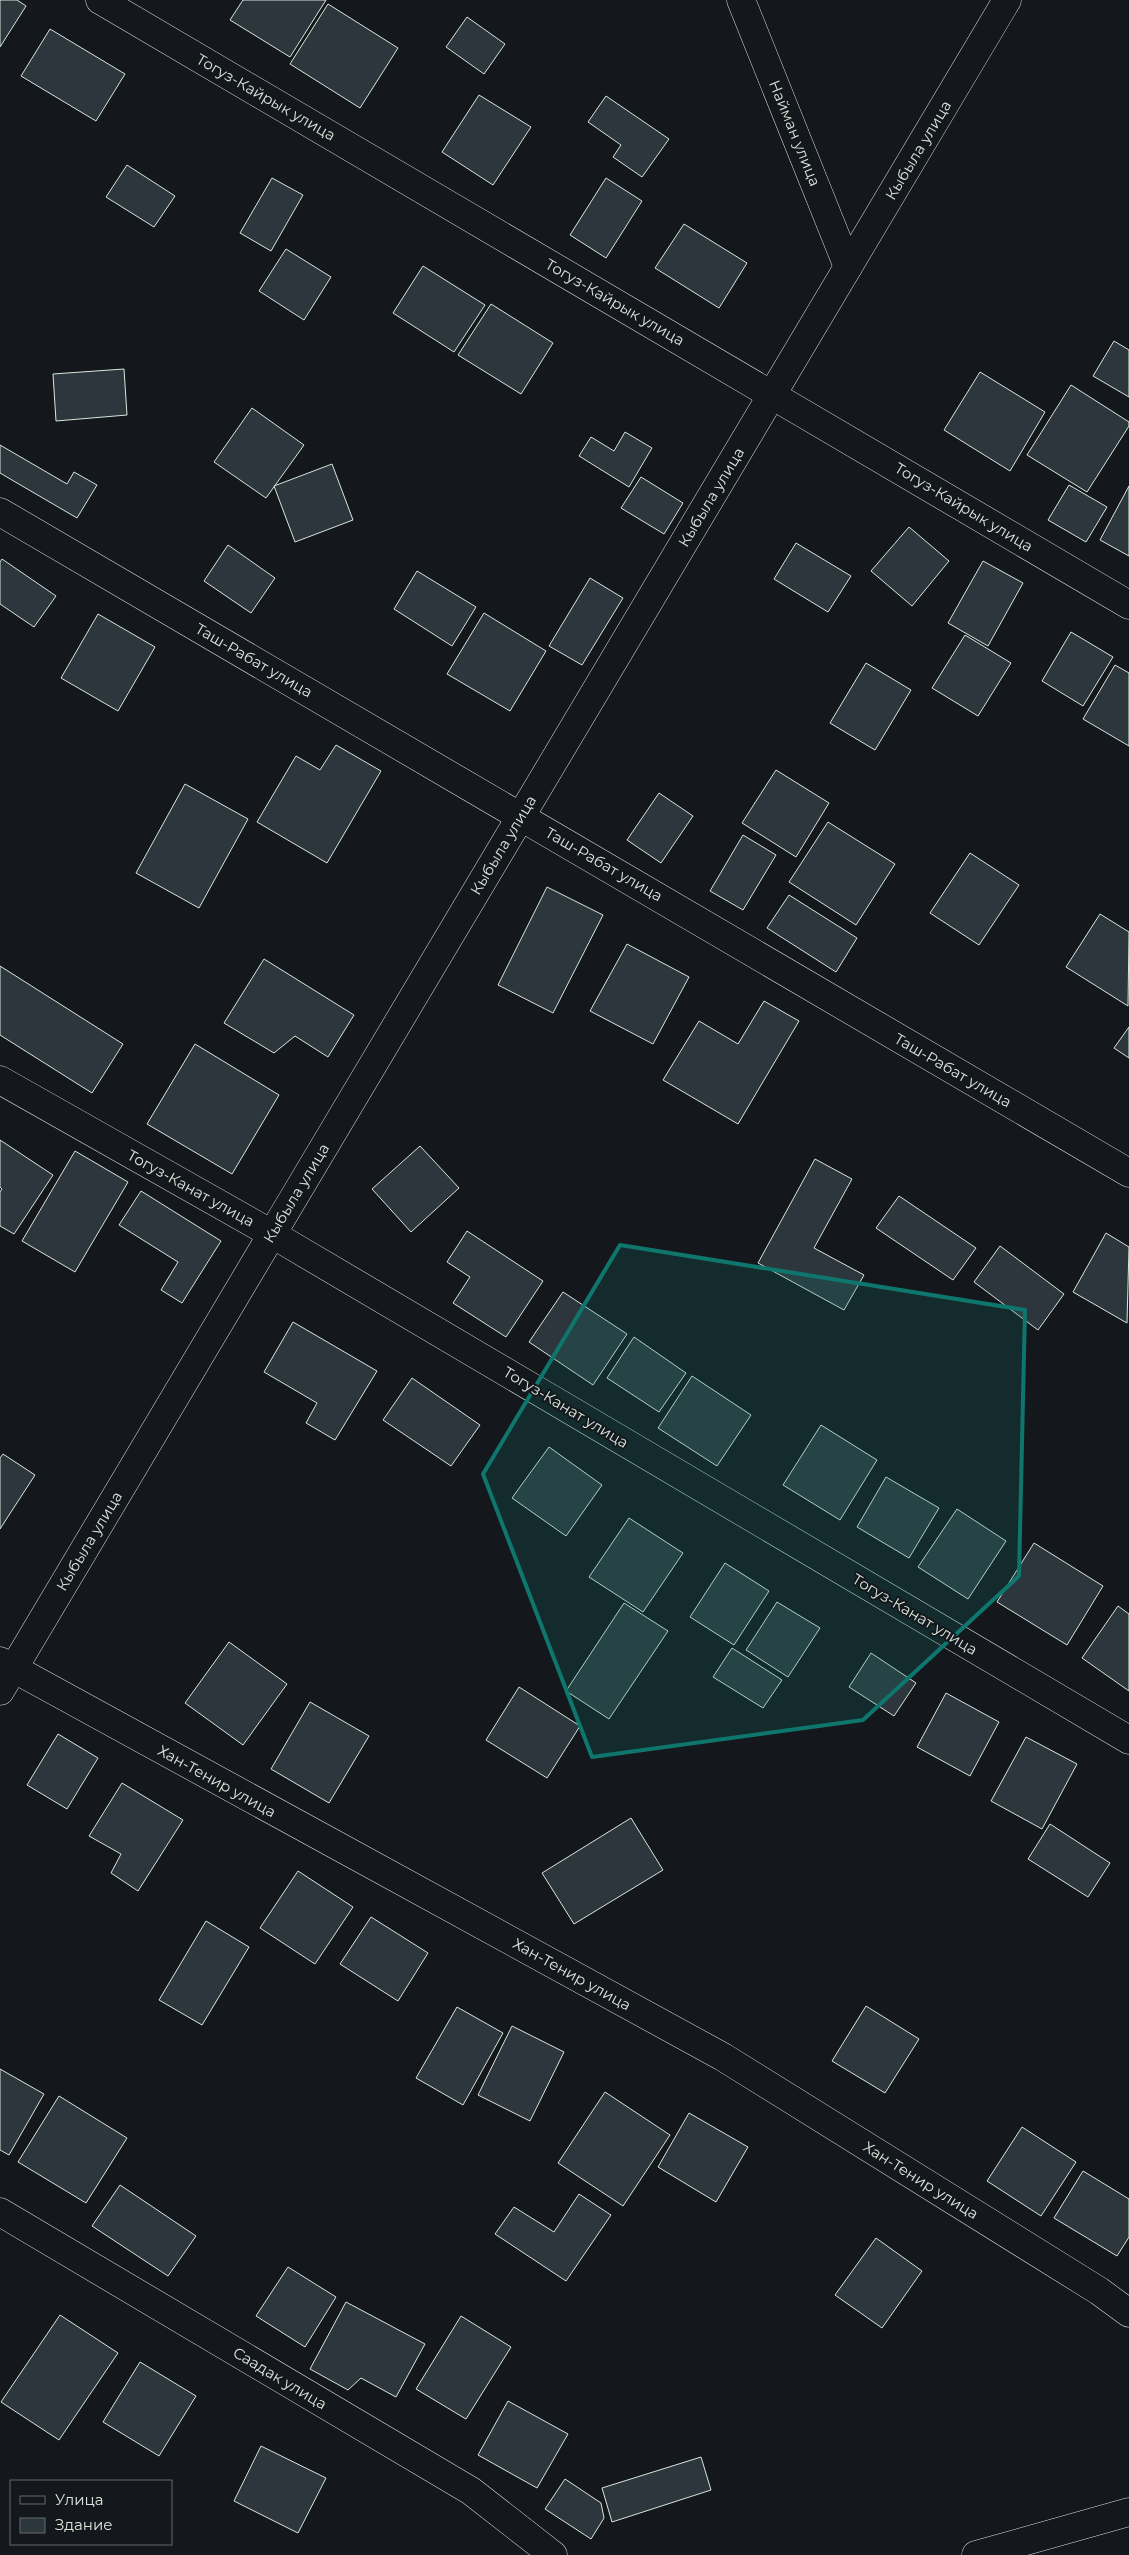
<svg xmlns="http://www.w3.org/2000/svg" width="1129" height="2555" font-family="Montserrat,sans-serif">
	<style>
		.building { fill: #2c363c; stroke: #d8e6dc }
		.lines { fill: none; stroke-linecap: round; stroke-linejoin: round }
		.minor-casing { stroke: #d8e6dc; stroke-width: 29 }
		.major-casing { stroke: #d8e6dc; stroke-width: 29 }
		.minor { stroke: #14181c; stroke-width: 28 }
		.major { stroke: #14181c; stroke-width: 28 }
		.marked { fill: #0f766e; fill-opacity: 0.2; stroke: #0f766e; stroke-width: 4; stroke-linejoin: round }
		.labels { text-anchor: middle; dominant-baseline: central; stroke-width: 4; stroke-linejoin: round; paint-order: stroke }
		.street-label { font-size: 15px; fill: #d8e6dc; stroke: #14181c }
	</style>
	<rect width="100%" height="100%" fill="#14181c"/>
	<g class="building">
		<path d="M0 0H17L26 6 0 47Z"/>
		<path d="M243 0H326L290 57 230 20Z"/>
		<path d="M328 4 398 48 360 108 290 64Z"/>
		<path d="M467 17 505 44 484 74 446 47Z"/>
		<path d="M50 29 125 74 96 121 21 76Z"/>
		<path d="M479 95 531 127 493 185 442 152Z"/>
		<path d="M606 96 669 139 642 177 613 157 621 145 588 122Z"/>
		<path d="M127 165 175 196 154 227 106 197Z"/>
		<path d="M272 178 303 195 271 251 240 233Z"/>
		<path d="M606 178 642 201 606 258 570 235Z"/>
		<path d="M684 224 747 263 719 308 655 268Z"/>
		<path d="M286 249 331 277 304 320 259 291Z"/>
		<path d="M423 266 485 305 454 352 393 313Z"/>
		<path d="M491 304 553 343 521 394 458 355Z"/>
		<path d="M1114 341 1129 350V397L1093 376Z"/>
		<path d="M124 369 127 415 56 421 53 374Z"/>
		<path d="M980 372 1045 412 1010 471 944 430Z"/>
		<path d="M1071 385 1129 422V426L1087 492 1027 455Z"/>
		<path d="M252 408 304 445 266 498 214 462Z"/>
		<path d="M625 432 652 448 629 487 579 456 591 437 614 451Z"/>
		<path d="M0 445 67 484 74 472 97 485 77 518 0 473Z"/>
		<path d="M332 464 353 520 295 542 274 486Z"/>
		<path d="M641 477 683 503 664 534 621 508Z"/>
		<path d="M1069 485 1107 507 1086 542 1048 520Z"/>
		<path d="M1129 486V556L1100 540Z"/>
		<path d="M909 527 949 561 912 606 871 571Z"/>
		<path d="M796 543 851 576 828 612 774 579Z"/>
		<path d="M228 545 275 578 251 613 204 581Z"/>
		<path d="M2 559 56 596 34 627 0 604V562Z"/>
		<path d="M983 561 1023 583 988 646 948 623Z"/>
		<path d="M417 571 476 607 452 646 394 609Z"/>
		<path d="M590 578 623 598 582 665 549 646Z"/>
		<path d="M484 613 546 651 510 711 447 674Z"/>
		<path d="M98 614 155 647 118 711 61 678Z"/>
		<path d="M1071 632 1113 657 1083 706 1042 681Z"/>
		<path d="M965 635 1011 663 978 716 932 688Z"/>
		<path d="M866 663 911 690 875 750 830 723Z"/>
		<path d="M1115 665 1129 673V746L1083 719Z"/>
		<path d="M336 745 381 771 327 863 257 822 296 756 320 770Z"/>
		<path d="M776 770 829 803 796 857 742 823Z"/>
		<path d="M185 784 248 819 199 908 136 873Z"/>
		<path d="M659 793 693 816 661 863 627 840Z"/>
		<path d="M828 822 895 864 856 925 789 882Z"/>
		<path d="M743 835 776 855 743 910 710 891Z"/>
		<path d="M970 853 1019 885 979 945 930 913Z"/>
		<path d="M547 887 603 915 553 1013 498 985Z"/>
		<path d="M789 895 857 938 836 972 767 928Z"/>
		<path d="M1100 914 1129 932 1128 1006 1066 967Z"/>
		<path d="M627 944 689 977 653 1044 590 1011Z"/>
		<path d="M264 959 354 1015 328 1057 295 1036 274 1053 224 1023Z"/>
		<path d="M0 966 123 1044 92 1093 0 1035Z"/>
		<path d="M764 1001 799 1021 738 1124 663 1080 699 1021 738 1044Z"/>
		<path d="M1129 1027V1058L1114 1048Z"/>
		<path d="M195 1044 279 1095 232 1174 147 1124Z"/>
		<path d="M0 1140 53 1175 14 1234 0 1226V1192L2 1189 0 1187Z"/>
		<path d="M420 1146 459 1188 411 1232 372 1189Z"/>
		<path d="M75 1151 128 1182 75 1272 22 1241Z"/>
		<path d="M815 1159 852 1179 814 1248 864 1275 844 1310 758 1263Z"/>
		<path d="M141 1191 221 1241 182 1303 161 1290 178 1262 119 1225Z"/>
		<path d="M899 1196 976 1248 953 1280 876 1228Z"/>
		<path d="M467 1231 543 1281 506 1337 453 1303 470 1277 447 1262Z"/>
		<path d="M1106 1233 1129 1247 1127 1323 1073 1292Z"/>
		<path d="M1000 1246 1064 1294 1038 1330 974 1282Z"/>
		<path d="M563 1292 627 1334 593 1385 529 1342Z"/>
		<path d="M293 1322 377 1371 335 1440 306 1423 317 1403 264 1372Z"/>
		<path d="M634 1337 686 1373 659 1412 607 1378Z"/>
		<path d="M692 1376 751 1415 717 1466 658 1428Z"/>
		<path d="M412 1378 480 1425 451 1466 383 1420Z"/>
		<path d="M821 1425 877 1460 840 1520 783 1485Z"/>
		<path d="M549 1447 602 1485 566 1536 512 1498Z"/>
		<path d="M3 1454 35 1475 0 1529V1458Z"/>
		<path d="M886 1477 939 1508 909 1558 857 1527Z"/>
		<path d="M957 1509 1006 1541 968 1599 918 1567Z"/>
		<path d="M629 1518 683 1553 643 1612 589 1577Z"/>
		<path d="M1034 1543 1103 1586 1067 1645 997 1602Z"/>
		<path d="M725 1563 769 1591 734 1645 690 1617Z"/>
		<path d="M777 1602 820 1628 788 1677 746 1650Z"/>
		<path d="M624 1603 668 1631 609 1719 566 1691Z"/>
		<path d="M1118 1606 1129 1614V1691L1082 1658Z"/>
		<path d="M229 1642 287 1684 243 1745 185 1703Z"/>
		<path d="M732 1648 782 1680 763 1708 713 1677Z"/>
		<path d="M871 1653 916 1683 894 1716 849 1687Z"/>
		<path d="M519 1687 580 1726 547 1778 486 1740Z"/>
		<path d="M946 1693 999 1722 970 1776 917 1747Z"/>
		<path d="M310 1702 369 1736 329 1803 271 1769Z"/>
		<path d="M58 1734 98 1758 67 1809 27 1785Z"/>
		<path d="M1026 1737 1077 1764 1042 1829 991 1801Z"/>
		<path d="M122 1783 183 1820 138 1891 111 1873 121 1854 89 1836Z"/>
		<path d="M631 1818 663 1870 574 1924 542 1873Z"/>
		<path d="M1050 1824 1110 1863 1088 1897 1028 1859Z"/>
		<path d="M298 1871 353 1907 315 1964 260 1928Z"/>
		<path d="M371 1917 428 1953 398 2001 340 1964Z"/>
		<path d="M206 1921 249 1947 202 2025 159 2000Z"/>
		<path d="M866 2006 919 2039 885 2093 832 2061Z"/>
		<path d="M457 2007 503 2033 463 2105 416 2078Z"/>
		<path d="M512 2026 564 2052 530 2121 478 2095Z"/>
		<path d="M0 2069 44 2094 9 2155 0 2150Z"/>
		<path d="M605 2092 670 2135 623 2206 558 2163Z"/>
		<path d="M59 2096 127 2138 86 2203 18 2162Z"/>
		<path d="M689 2113 748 2147 716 2202 658 2167Z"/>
		<path d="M1022 2127 1076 2162 1041 2216 987 2181Z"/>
		<path d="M1083 2171 1129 2199V2237L1117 2256 1054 2218Z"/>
		<path d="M120 2185 196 2236 168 2276 92 2226Z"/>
		<path d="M579 2194 611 2215 566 2281 495 2234 514 2207 554 2232Z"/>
		<path d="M876 2238 922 2271 882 2328 835 2295Z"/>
		<path d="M288 2267 336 2297 305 2347 256 2316Z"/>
		<path d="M346 2302 425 2344 396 2397 361 2378 348 2390 310 2369Z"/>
		<path d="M60 2315 118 2353 59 2440 1 2402Z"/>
		<path d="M461 2316 511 2347 466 2419 416 2389Z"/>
		<path d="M140 2362 196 2396 159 2456 103 2422Z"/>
		<path d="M508 2401 568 2434 537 2488 478 2455Z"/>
		<path d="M261 2446 326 2478 298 2533 234 2501Z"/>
		<path d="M701 2457 711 2490 612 2522 602 2488Z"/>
		<path d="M565 2479 601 2503 604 2518 591 2539 545 2509Z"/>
	</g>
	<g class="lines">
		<g class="minor-casing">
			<g id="minor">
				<path d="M100 0 1129 605"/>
				<path d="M741 0 848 267"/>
				<path d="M0 512 1129 1173"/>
				<path d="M0 1080 272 1234 1129 1740"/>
				<path d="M0 1661 723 2057 1099 2291 1129 2313"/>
				<path d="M0 1691 1007 0"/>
				<path d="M0 2212 471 2491 553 2555"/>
			</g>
		</g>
		<g class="major-casing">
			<path id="major" d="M976 2555 1129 2512"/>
		</g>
		<use href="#minor" class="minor"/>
		<use href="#major" class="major"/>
	</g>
	<path class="marked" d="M620 1245 1025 1310 1019 1576 863 1720 592 1757 483 1474Z"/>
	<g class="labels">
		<g class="street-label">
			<text transform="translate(266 97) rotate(30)">Тогуз-Кайрык улица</text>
			<text transform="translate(795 133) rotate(68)">Найман улица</text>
			<text transform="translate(918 150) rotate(-59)">Кыбыла улица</text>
			<text transform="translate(615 302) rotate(30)">Тогуз-Кайрык улица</text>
			<text transform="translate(711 497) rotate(-59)">Кыбыла улица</text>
			<text transform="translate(964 507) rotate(31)">Тогуз-Кайрык улица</text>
			<text transform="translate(254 660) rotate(30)">Таш-Рабат улица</text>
			<text transform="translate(503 845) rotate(-59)">Кыбыла улица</text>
			<text transform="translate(604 864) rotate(30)">Таш-Рабат улица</text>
			<text transform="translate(953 1070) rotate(30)">Таш-Рабат улица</text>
			<text transform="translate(191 1188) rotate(29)">Тогуз-Канат улица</text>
			<text transform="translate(296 1193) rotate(-59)">Кыбыла улица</text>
			<text transform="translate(566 1407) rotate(31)">Тогуз-Канат улица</text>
			<text transform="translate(89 1541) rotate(-59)">Кыбыла улица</text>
			<text transform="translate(915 1614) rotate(31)">Тогуз-Канат улица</text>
			<text transform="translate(217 1781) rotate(29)">Хан-Тенир улица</text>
			<text transform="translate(572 1974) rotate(29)">Хан-Тенир улица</text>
			<text transform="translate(921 2180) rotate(32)">Хан-Тенир улица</text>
			<text transform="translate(280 2378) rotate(31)">Саадак улица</text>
		</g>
	</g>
	<rect x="10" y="2480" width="162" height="65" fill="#14181c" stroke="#626a69"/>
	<rect x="20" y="2496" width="25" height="8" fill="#14181c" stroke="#626a69"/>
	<text x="55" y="2505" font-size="15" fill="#d8e6dc">Улица</text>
	<rect x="20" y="2518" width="25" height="15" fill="#2c363c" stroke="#626a69"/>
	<text x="55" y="2530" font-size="15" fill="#d8e6dc">Здание</text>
</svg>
